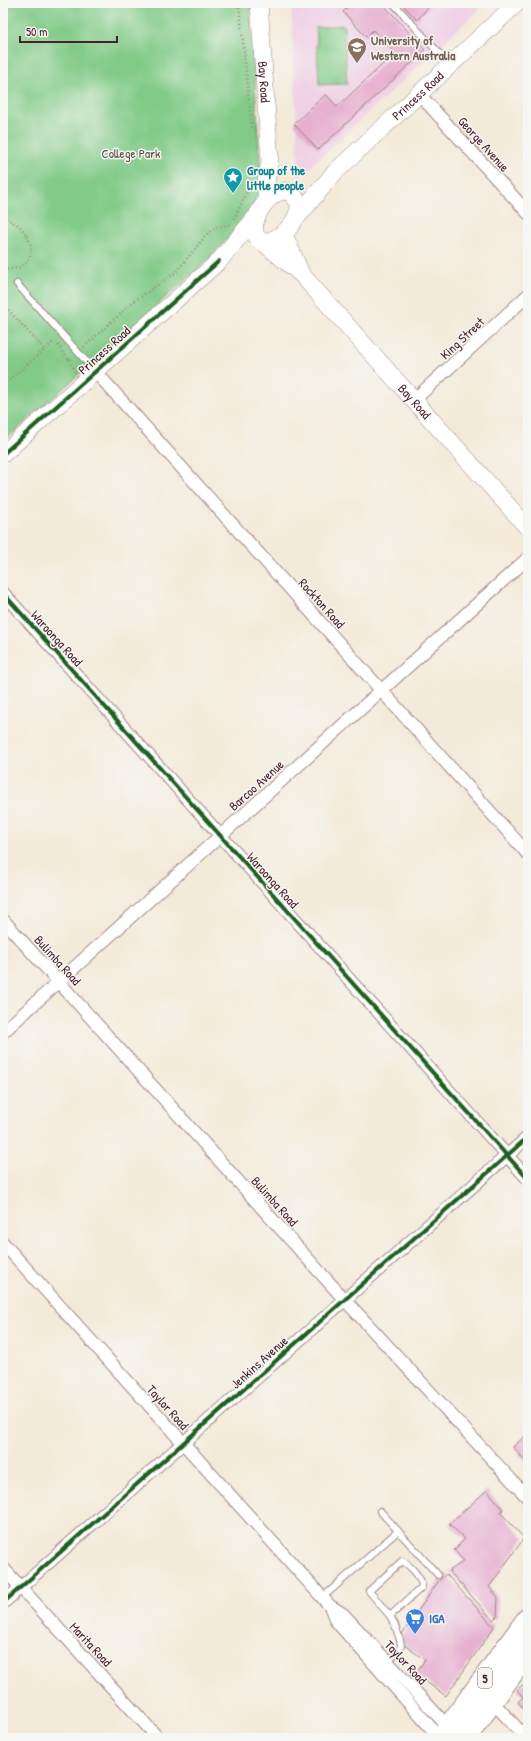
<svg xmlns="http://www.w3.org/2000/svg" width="531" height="1741" font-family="'Patrick Hand',sans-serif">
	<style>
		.built { fill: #f0d0e5 }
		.green { fill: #81ca87; stroke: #667459 }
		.building { fill: #e6afd0 }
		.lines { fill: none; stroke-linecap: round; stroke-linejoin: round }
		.lane-casing { stroke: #9f8482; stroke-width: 8 }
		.street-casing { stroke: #9f8482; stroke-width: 14 }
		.secondary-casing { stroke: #9f8482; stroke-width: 18 }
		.highway-casing { stroke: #9f8482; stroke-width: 24 }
		.path { stroke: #9f8482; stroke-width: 2.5; stroke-dasharray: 1 3; stroke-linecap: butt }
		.lane { stroke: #fff; stroke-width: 6 }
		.street { stroke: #fff; stroke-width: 12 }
		.secondary { stroke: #fff; stroke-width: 17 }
		.highway { stroke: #fff; stroke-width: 22 }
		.cycleway-casing { stroke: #f6f6f2; stroke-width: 6 }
		.cycleway { stroke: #1b5e20; stroke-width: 4 }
		.labels { text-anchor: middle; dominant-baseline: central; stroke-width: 3; stroke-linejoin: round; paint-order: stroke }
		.shield { fill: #f6f6f2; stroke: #7e6067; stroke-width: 1 }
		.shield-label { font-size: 12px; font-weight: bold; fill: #4a1f2b }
		.education-label { font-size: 13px; font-weight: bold; fill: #785e54; stroke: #f6f6f2; text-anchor: start }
		.street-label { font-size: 13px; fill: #4a1f2b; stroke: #f6f6f2 }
		.park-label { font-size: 13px; fill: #5a5247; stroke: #f6f6f2 }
		.culture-label { font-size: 13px; font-weight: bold; fill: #0d838f; stroke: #f6f6f2; text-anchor: start }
		.shop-label { font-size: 13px; font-weight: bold; fill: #366cbe; stroke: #f6f6f2; text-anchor: start }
	</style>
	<rect width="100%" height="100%" fill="#f6f6f2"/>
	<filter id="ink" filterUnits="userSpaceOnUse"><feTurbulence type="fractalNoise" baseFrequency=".025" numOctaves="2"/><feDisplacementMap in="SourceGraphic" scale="8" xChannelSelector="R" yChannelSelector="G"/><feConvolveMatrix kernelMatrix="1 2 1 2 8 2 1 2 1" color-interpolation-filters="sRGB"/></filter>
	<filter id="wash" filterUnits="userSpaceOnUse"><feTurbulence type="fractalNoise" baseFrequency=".012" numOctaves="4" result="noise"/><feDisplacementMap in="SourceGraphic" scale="16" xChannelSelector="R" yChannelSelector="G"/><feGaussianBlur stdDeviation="0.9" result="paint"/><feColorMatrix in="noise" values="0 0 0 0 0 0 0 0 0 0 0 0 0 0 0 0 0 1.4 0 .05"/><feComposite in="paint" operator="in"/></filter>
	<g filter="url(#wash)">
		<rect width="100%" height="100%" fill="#f4eada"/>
		<path class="built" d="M291 3H486L299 177Z"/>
		<g class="green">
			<path d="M3 3H250L261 177 259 202 234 232 208 260 3 442Z"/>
			<path d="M344 25 347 84 319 85 316 27Z"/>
		</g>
		<g id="blocks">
			<g class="building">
				<path d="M352 3H382L425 50 318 150 294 124 326 94 337 107 395 53 373 30 366 37 343 12Z"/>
				<path d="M401 3H432L417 20Z"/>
				<path d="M528 1433V1464L513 1447Z"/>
				<path d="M487 1490 503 1509 501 1513 524 1538 489 1587 498 1597 497 1616 493 1620 449 1571 464 1561 454 1550 465 1539 449 1524Z"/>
				<path d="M446 1574 494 1627 446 1696 415 1674 425 1660 404 1645 401 1640 402 1634 438 1582Z"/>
				<path d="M528 1680V1713L518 1702 523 1697 517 1690Z"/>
			</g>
		</g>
	</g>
	<g filter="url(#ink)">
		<use href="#blocks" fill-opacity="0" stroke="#9f8482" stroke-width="1"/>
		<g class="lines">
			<g class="lane-casing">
				<g id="lane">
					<path d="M393 3 449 64"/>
					<path d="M17 284 94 370"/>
					<path d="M380 1511 438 1575"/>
					<path d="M322 1598 398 1531"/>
					<path d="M387 1662 399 1651 401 1645 400 1640 395 1625 390 1616 369 1591 402 1561C410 1565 422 1578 422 1587L390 1616"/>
				</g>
			</g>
			<g class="street-casing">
				<g id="street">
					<path d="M419 94 528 213"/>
					<path d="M95 371 528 854"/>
					<path d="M414 400 528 295"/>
					<path d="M3 593 528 1179"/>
					<path d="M3 920 344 1299 528 1498"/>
					<path d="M3 1032 528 558"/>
					<path d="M3 1243 330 1606 336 1621 440 1738"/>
					<path d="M3 1568 158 1738"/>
					<path d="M3 1603 528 1137"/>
					<path d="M330 1606 343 1614 452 1731"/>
					<path d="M489 1698 526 1738"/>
				</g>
			</g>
			<g class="secondary-casing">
				<g id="secondary">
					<path id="s1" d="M259 3 270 161 266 182V202"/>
					<path d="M286 191 292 193 300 205C296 225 283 237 264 243 243 234 261 200 277 193 280 192 283 191 286 191Z"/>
					<path id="s2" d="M298 216 335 172 517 3"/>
					<path d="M284 234 300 271"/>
					<path id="s3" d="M264 243 302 275 528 528"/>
					<path d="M3 454 219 261 255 218"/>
				</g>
			</g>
			<g class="highway-casing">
				<g id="highway">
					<path d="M441 1738 528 1619"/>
					<path d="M465 1738 528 1651"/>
				</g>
			</g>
			<g class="path">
				<path d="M239 3 252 130"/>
				<path d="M449 3 453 8"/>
				<path d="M3 216C9 221 17 223 21 228 31 239 37 257 22 266 16 269 9 269 3 270"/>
				<path d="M234 219 250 186"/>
				<path d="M3 304 44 349"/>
				<path d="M58 345 69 360 71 358"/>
				<path d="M84 347 133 302 175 273 208 233 217 227 231 224"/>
				<path d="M69 360 75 372"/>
				<path d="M3 385 55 341"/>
			</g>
			<use href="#lane" class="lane"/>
			<use href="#street" class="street"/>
			<use href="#secondary" class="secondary"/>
			<use href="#highway" class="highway"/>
			<g class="cycleway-casing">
				<g id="cycleway">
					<path d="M3 454 219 261"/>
					<path d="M3 593 528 1179"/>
					<path d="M3 1603 528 1137"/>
				</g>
			</g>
			<use href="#cycleway" class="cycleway"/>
		</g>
	</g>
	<defs>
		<g id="university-pin" transform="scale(1)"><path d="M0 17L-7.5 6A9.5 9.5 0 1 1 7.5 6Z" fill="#8d6e63" stroke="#f6f6f2"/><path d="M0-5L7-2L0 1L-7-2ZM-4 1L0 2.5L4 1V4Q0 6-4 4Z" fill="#fff"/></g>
		<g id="sight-pin" transform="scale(1)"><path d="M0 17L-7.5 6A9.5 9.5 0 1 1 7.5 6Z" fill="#0f9aa8" stroke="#f6f6f2"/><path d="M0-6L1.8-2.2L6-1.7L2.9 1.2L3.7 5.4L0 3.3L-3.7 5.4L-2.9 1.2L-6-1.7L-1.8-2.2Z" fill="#fff"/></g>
		<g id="supermarket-pin" transform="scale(1)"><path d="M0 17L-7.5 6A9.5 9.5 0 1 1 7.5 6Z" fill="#3f7fe0" stroke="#f6f6f2"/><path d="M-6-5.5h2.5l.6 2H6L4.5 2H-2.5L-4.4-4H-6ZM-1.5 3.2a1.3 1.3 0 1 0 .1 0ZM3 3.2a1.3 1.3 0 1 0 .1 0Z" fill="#fff"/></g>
	</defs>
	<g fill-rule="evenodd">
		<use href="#university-pin" x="357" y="47"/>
		<use href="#sight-pin" x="233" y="177"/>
		<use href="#supermarket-pin" x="415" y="1618"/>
	</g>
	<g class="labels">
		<rect class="shield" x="478" y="1668" width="14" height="20" rx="3"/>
		<g class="shield-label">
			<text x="485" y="1678">5</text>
		</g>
		<g class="education-label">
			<text x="371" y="40">University of<tspan x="371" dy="15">Western Australia</tspan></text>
		</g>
		<g class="street-label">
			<text stroke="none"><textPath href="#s1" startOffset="79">Bay Road</textPath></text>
			<text stroke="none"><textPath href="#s2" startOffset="170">Princess Road</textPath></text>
			<text transform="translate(484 144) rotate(48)">George Avenue</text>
			<text transform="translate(462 338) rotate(-43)">King Street</text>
			<text transform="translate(104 350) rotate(-42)">Princess Road</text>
			<text stroke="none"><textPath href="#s3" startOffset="219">Bay Road</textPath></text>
			<text transform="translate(322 603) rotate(48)">Rockton Road</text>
			<text transform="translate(57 638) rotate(48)">Waroonga Road</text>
			<text transform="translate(256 785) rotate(-42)">Barcoo Avenue</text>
			<text transform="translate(273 880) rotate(48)">Waroonga Road</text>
			<text transform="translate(58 960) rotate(48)">Bulimba Road</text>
			<text transform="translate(275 1201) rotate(48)">Bulimba Road</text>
			<text transform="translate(259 1362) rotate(-42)">Jenkins Avenue</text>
			<text transform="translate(168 1407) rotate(48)">Taylor Road</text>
			<text transform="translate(91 1644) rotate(47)">Marita Road</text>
			<text transform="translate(406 1662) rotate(47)">Taylor Road</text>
		</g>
		<g class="park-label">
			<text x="131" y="153">College Park</text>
		</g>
		<g class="culture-label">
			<text x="247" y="170">Group of the<tspan x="247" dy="15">little people</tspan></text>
		</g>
		<g class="shop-label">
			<text x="429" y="1618">IGA</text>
		</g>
	</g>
	<rect width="531" height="1741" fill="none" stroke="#f6f6f2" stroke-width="16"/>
	<path d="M20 36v6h97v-6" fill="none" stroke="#4a1f2b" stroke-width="2"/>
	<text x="26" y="36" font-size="12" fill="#4a1f2b" stroke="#f6f6f2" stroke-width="3" paint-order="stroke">50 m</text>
</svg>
